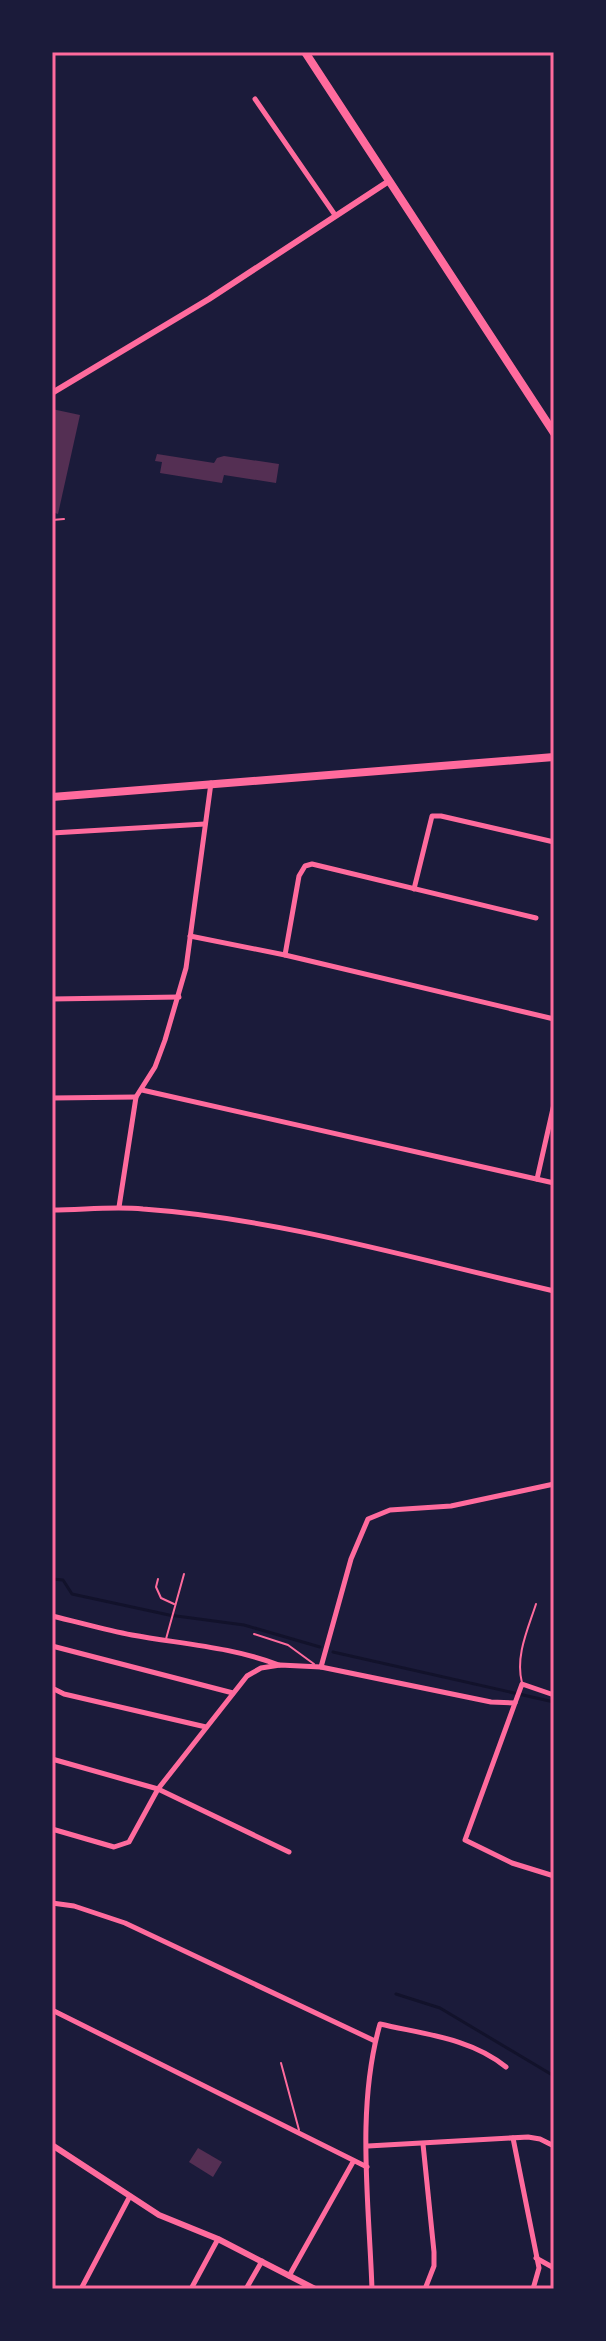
<svg xmlns="http://www.w3.org/2000/svg" width="606" height="2341" font-family="'Sofia Sans Condensed',sans-serif">
	<style>
		.lines { fill: none; stroke-linecap: round; stroke-linejoin: round }
		.stream { stroke: #12122b; stroke-width: 3 }
		.building { fill: #542f53 }
		.service { stroke: #ff6b9d; stroke-width: 2 }
		.minor { stroke: #ff6b9d; stroke-width: 5 }
		.tertiary { stroke: #ff6b9d; stroke-width: 6 }
		.primary { stroke: #ff6b9d; stroke-width: 8 }
		.neatline { fill: none; stroke: #ff6b9d; stroke-width: 3 }
	</style>
	<rect width="100%" height="100%" fill="#1b1b3a"/>
	<g class="lines">
		<g class="stream">
			<path d="M52 1579 63 1580 72 1594 169 1615 244 1625 320 1647"/>
			<path d="M333 1652 554 1702"/>
			<path d="M396 1994 440 2008 554 2076"/>
		</g>
	</g>
	<g class="building">
		<path d="M52 409 80 415 58 514 52 512Z"/>
		<path d="M157 454 214 463 217 458 224 456 279 464 276 483 224 475 222 483 160 473 162 462 155 461Z"/>
		<path d="M198 2148 222 2162 213 2177 189 2162Z"/>
	</g>
	<g class="lines">
		<g class="service">
			<path d="M52 520 64 519"/>
			<path d="M158 1579 156 1587 161 1598 174 1604"/>
			<path d="M254 1634 288 1645 314 1664"/>
			<path d="M166 1639 184 1574"/>
			<path d="M522 1683C515 1656 528 1629 536 1604"/>
			<path d="M281 2063 299 2130"/>
		</g>
		<g class="minor">
			<path d="M255 99 335 215"/>
			<path d="M52 833 205 824"/>
			<path d="M414 889 432 816H441L554 842"/>
			<path d="M190 936 285 955 554 1019"/>
			<path d="M285 955 299 876 305 866 312 864 536 918"/>
			<path d="M52 999 179 997"/>
			<path d="M142 1090 554 1183"/>
			<path d="M52 1098 136 1097"/>
			<path d="M537 1179 554 1104"/>
			<path d="M119 1207 136 1097 155 1067 165 1040 186 968 211 783"/>
			<path d="M52 1210C82 1210 113 1206 143 1209 282 1219 418 1260 554 1291"/>
			<path d="M52 1616C78 1622 105 1630 132 1635 182 1644 232 1647 279 1665"/>
			<path d="M52 1646 233 1693"/>
			<path d="M321 1667 351 1559 368 1519 390 1510 451 1506 554 1484"/>
			<path d="M52 1688 64 1694 206 1727"/>
			<path d="M515 1703 465 1840 512 1863 554 1876"/>
			<path d="M52 1759 158 1789 289 1852"/>
			<path d="M52 1829 114 1847 129 1842 158 1789 247 1676 261 1668 280 1665 321 1667 491 1702 515 1703 522 1684 554 1695"/>
			<path d="M52 1903 74 1906 125 1923 375 2041"/>
			<path d="M52 2010 367 2167"/>
			<path d="M513 2138 539 2268 533 2289"/>
			<path d="M423 2144 434 2252V2266L425 2289"/>
			<path d="M368 2146 528 2137 540 2139 554 2146"/>
			<path d="M536 2258 554 2268"/>
			<path d="M289 2276 353 2162"/>
			<path d="M81 2289 130 2196"/>
			<path d="M191 2289 218 2239"/>
			<path d="M246 2289 262 2261"/>
			<path d="M372 2289C369 2202 356 2108 380 2024 423 2034 471 2038 506 2067"/>
		</g>
		<g class="tertiary">
			<path d="M52 393 209 299 389 181"/>
			<path d="M52 2145 159 2215 218 2239 315 2289"/>
		</g>
		<g class="primary">
			<path d="M305 52 554 433"/>
			<path d="M52 797 554 757"/>
		</g>
	</g>
	<rect width="606" height="2341" fill="none" stroke="#1b1b3a" stroke-width="108"/>
	<rect x="54" y="54" width="498" height="2233" class="neatline"/>
</svg>
